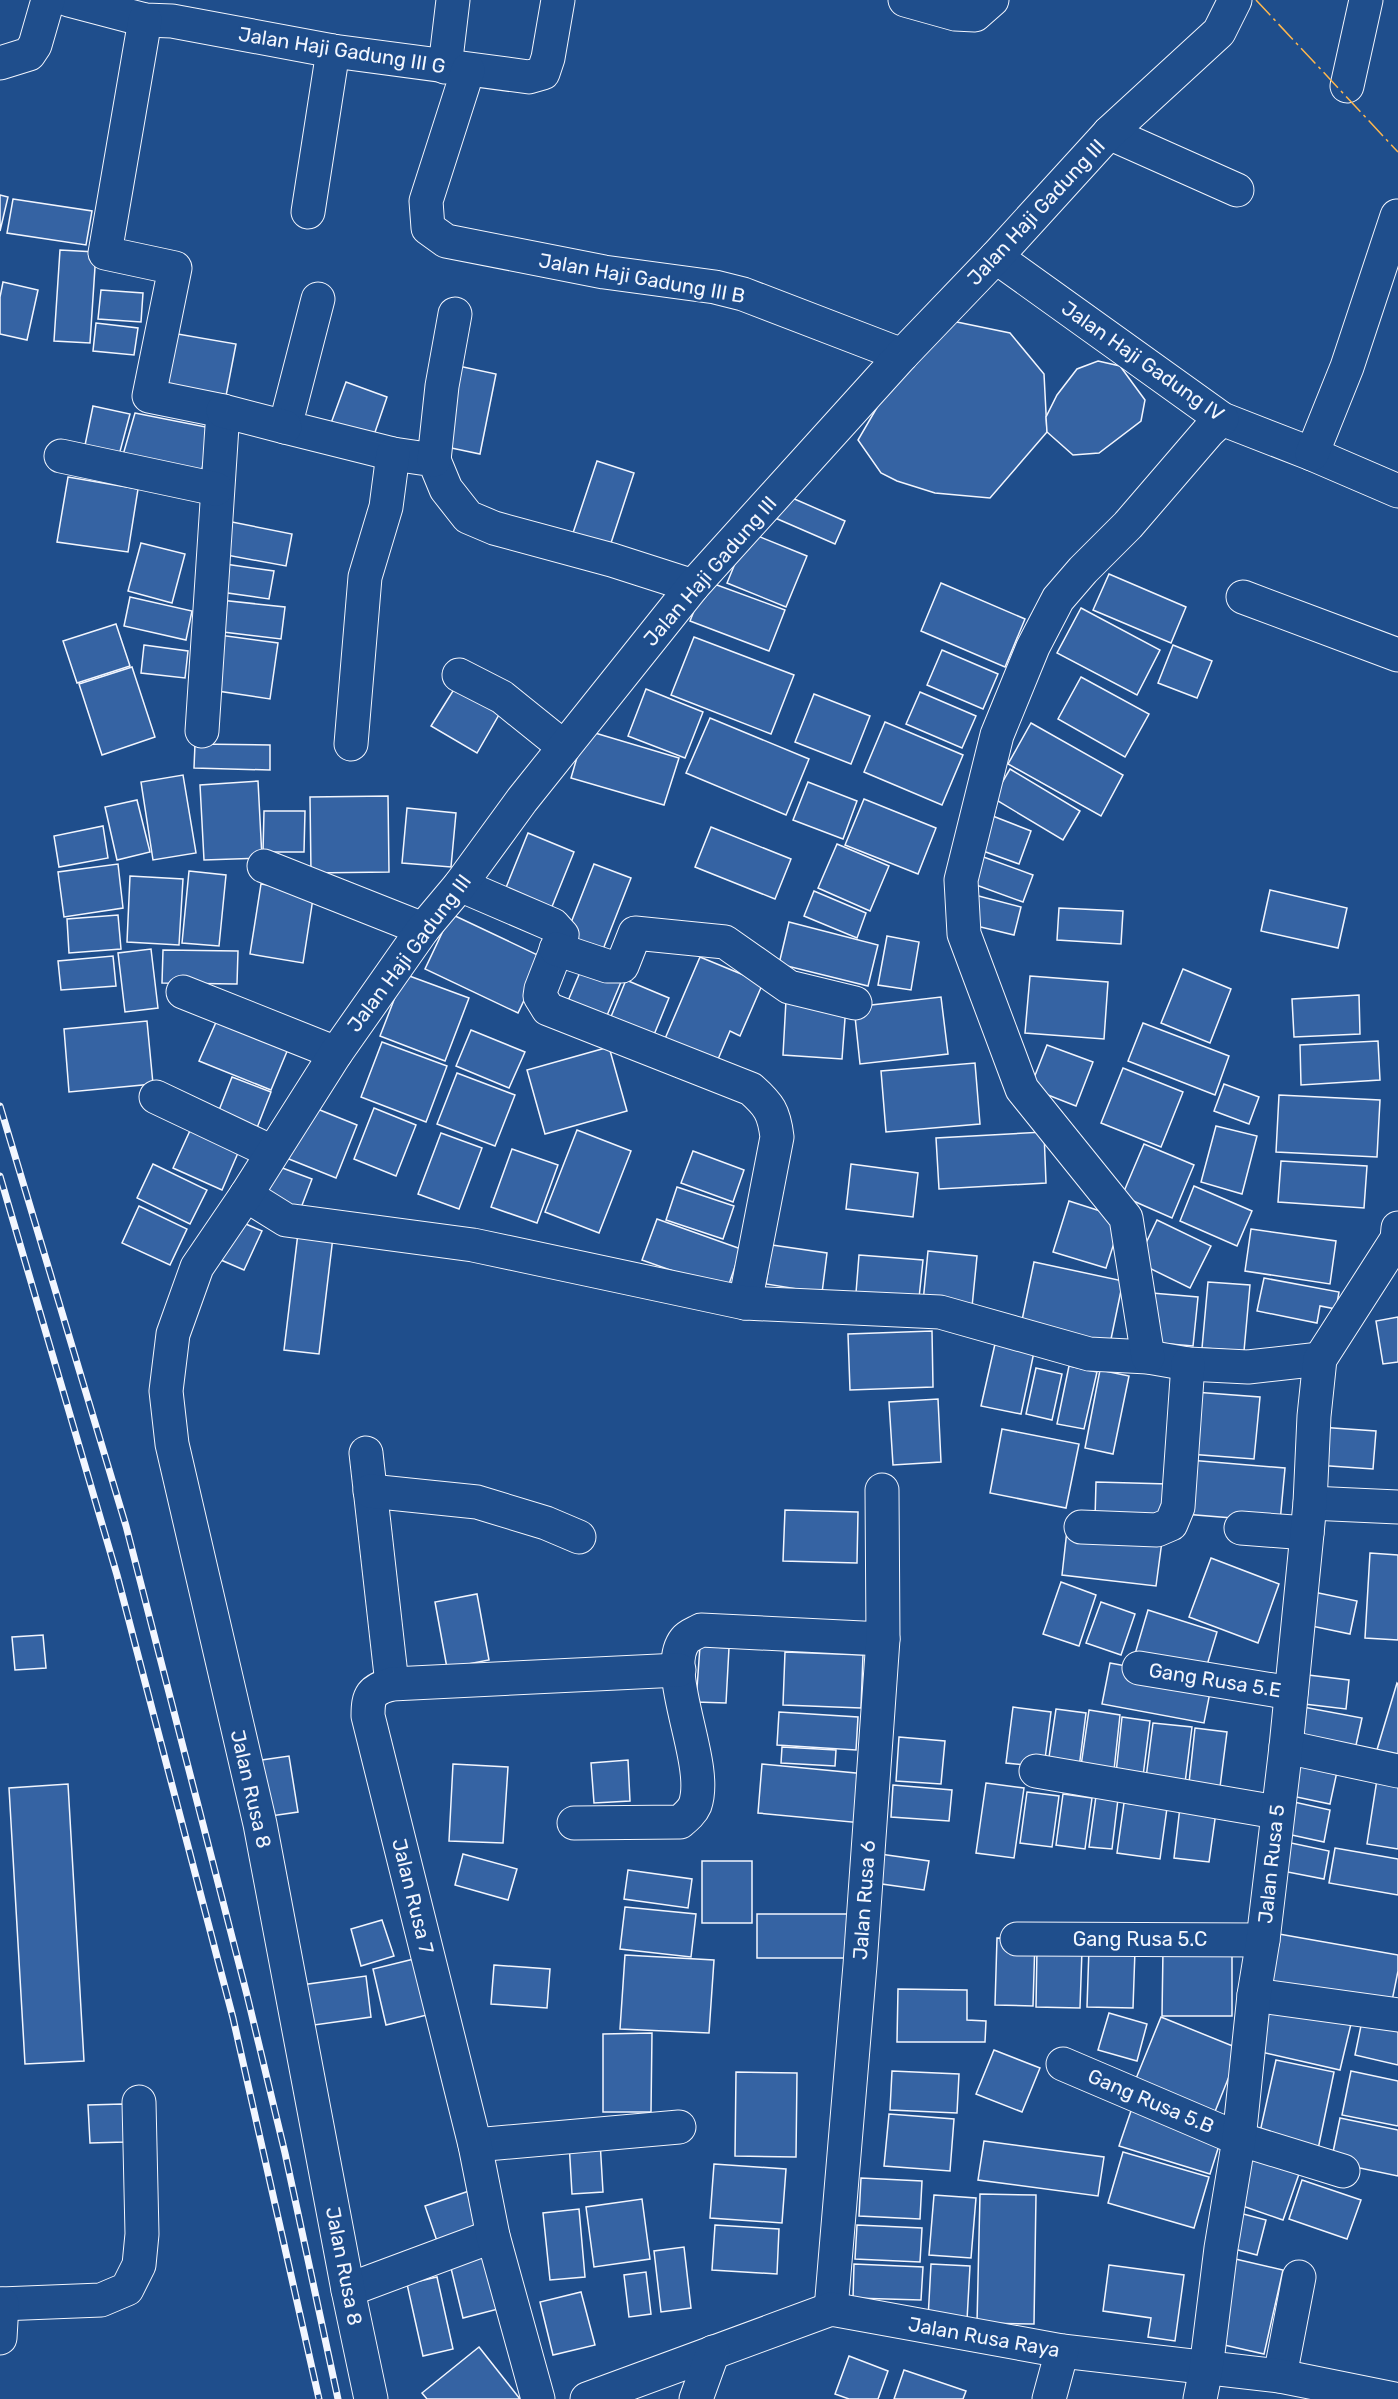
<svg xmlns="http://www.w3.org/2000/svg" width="1398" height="2399" font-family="Rubik,sans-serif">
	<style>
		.building { fill: #3563a3; stroke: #f2f6ff; stroke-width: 1.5 }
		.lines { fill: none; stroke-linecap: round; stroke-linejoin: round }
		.minor-casing { stroke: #f2f6ff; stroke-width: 35 }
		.minor { stroke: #1f4e8c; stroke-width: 33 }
		.rail-casing { stroke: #f2f6ff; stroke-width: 7 }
		.rail { stroke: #1f4e8c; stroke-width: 4.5; stroke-dasharray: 14; stroke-linecap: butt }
		.power { stroke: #ffb74d; stroke-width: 1.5; stroke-dasharray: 21 4.5 3 4.5; stroke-linecap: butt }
		.labels { text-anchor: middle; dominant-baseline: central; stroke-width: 4.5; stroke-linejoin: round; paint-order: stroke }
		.street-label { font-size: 20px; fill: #f2f6ff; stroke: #1f4e8c }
	</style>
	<rect width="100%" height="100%" fill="#1f4e8c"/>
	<g class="building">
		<path d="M0 195 8 197 0 231Z"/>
		<path d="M13 199 92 211 86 245 7 233Z"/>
		<path d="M60 250 96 252 90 343 54 341Z"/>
		<path d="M3 282 38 290 27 340 0 334V297Z"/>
		<path d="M101 290 143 293 141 322 98 319Z"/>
		<path d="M952 321 1010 333 1044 374 1047 432 990 498 935 493 897 481 881 473 858 440 914 344Z"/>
		<path d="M96 323 138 328 134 355 93 351Z"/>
		<path d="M166 332 236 344 226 396 156 388Z"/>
		<path d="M1098 361 1120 366 1145 400 1141 421 1099 453 1073 455 1047 432 1046 417 1057 395 1077 369Z"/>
		<path d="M454 365 496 374 480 454 437 445Z"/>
		<path d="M346 382 387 397 372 441 330 426Z"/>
		<path d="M93 406 130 414 118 459 83 455Z"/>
		<path d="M135 413 211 428 200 478 121 462Z"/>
		<path d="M597 461 634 473 609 549 572 536Z"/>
		<path d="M68 477 138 489 128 552 57 542Z"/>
		<path d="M783 494 845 521 835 544 773 517Z"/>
		<path d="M227 521 292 534 286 566 221 554Z"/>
		<path d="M748 532 807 556 786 607 727 583Z"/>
		<path d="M141 543 185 554 172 603 128 591Z"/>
		<path d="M225 564 274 571 269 599 221 592Z"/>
		<path d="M1109 574 1186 607 1171 643 1093 610Z"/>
		<path d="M706 581 785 610 769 651 690 621Z"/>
		<path d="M941 583 1025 619 1005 667 921 631Z"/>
		<path d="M130 597 192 611 186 640 124 626Z"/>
		<path d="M220 600 285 607 281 639 215 631Z"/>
		<path d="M1081 608 1160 650 1137 695 1057 653Z"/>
		<path d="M116 624 130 666 77 683 63 641Z"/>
		<path d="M219 635 278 643 270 699 211 690Z"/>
		<path d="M694 637 794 675 771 734 671 695Z"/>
		<path d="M144 645 188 651 185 678 141 673Z"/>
		<path d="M1173 645 1212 661 1197 698 1158 683Z"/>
		<path d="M942 650 998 674 983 709 927 685Z"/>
		<path d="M132 667 155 737 102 755 79 684Z"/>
		<path d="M1081 677 1149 714 1125 757 1058 719Z"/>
		<path d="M456 686 500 713 477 753 431 726Z"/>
		<path d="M646 689 703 712 685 758 628 736Z"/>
		<path d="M920 692 976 716 962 748 906 724Z"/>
		<path d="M814 694 870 716 851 764 795 742Z"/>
		<path d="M710 718 809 759 786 815 686 773Z"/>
		<path d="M885 722 963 755 942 805 864 772Z"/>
		<path d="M1031 723 1123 775 1101 816 1008 764Z"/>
		<path d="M585 730 679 758 664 805 571 778Z"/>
		<path d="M195 744 270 745V770L194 768Z"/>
		<path d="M1010 769 1080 811 1063 840 993 798Z"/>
		<path d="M183 775 196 853 153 860 141 782Z"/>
		<path d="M258 781 262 858 204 860 200 785Z"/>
		<path d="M808 782 857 801 843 839 793 820Z"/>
		<path d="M388 796 389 872 311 873 310 797Z"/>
		<path d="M864 799 936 828 918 874 845 845Z"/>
		<path d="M137 800 150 852 117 860 105 807Z"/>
		<path d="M407 808 456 813 451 867 402 863Z"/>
		<path d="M264 811H305L304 852H263Z"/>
		<path d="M985 813 1031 831 1019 864 972 847Z"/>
		<path d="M103 826 108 858 59 867 54 836Z"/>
		<path d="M711 827 791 859 775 899 695 867Z"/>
		<path d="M528 833 574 852 549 914 503 895Z"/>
		<path d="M837 844 889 866 870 911 818 888Z"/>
		<path d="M978 855 1033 875 1023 902 968 882Z"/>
		<path d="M118 864 123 908 64 917 58 872Z"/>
		<path d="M594 864 631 878 600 957 563 943Z"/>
		<path d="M189 871 226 875 219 946 182 943Z"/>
		<path d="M130 876 183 879 179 945 127 942Z"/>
		<path d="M261 884 314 892 303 963 250 954Z"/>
		<path d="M1270 890 1347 908 1338 948 1261 931Z"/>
		<path d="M814 891 866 913 857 938 804 916Z"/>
		<path d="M971 894 1021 907 1014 935 964 923Z"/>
		<path d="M1059 908 1123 911 1121 944 1057 940Z"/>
		<path d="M451 914 544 958 518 1013 425 969Z"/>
		<path d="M118 915 121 949 69 953 67 919Z"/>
		<path d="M789 922 878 945 868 986 779 964Z"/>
		<path d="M887 936 919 942 911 990 878 985Z"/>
		<path d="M151 949 158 1008 125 1012 118 953Z"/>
		<path d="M163 950 238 951 237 984 162 983Z"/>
		<path d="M113 956 116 986 61 990 58 961Z"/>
		<path d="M700 957 763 983 740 1036 730 1031 713 1071 661 1048Z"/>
		<path d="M583 965 621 982 603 1025 565 1008Z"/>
		<path d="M1183 969 1231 989 1210 1043 1161 1023Z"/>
		<path d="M404 974 469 998 445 1061 380 1036Z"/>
		<path d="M1030 976 1108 982 1104 1039 1025 1033Z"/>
		<path d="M626 980 669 998 651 1042 608 1024Z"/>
		<path d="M1359 995 1360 1034 1294 1037 1292 999Z"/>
		<path d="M941 997 948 1054 860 1064 854 1007Z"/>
		<path d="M786 1000 846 1005 842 1059 783 1055Z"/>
		<path d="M217 1020 288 1049 271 1090 199 1061Z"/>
		<path d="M147 1021 153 1084 69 1092 64 1029Z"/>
		<path d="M1143 1023 1229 1056 1215 1095 1128 1061Z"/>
		<path d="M471 1030 525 1052 509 1088 456 1066Z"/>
		<path d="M1378 1041 1380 1080 1301 1085 1300 1045Z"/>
		<path d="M382 1042 447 1066 426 1122 361 1097Z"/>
		<path d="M1047 1045 1093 1062 1076 1106 1030 1088Z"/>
		<path d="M609 1047 627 1111 545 1134 527 1070Z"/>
		<path d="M975 1063 980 1124 886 1132 881 1071Z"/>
		<path d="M1123 1068 1183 1092 1161 1147 1101 1123Z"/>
		<path d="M457 1073 515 1095 495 1146 437 1124Z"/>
		<path d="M232 1077 271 1092 253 1138 214 1123Z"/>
		<path d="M1224 1084 1259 1097 1249 1124 1214 1111Z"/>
		<path d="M1279 1095 1380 1100 1377 1157 1276 1152Z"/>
		<path d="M305 1104 357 1125 336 1178 284 1157Z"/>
		<path d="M374 1108 416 1125 396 1176 354 1159Z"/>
		<path d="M193 1124 241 1146 222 1190 173 1168Z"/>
		<path d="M1216 1126 1257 1136 1242 1194 1201 1182Z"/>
		<path d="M577 1130 631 1151 599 1233 545 1212Z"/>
		<path d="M1044 1132 1046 1183 939 1189 936 1138Z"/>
		<path d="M441 1133 482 1148 459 1209 418 1194Z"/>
		<path d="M1144 1144 1194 1165 1172 1218 1122 1196Z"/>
		<path d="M512 1149 558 1165 537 1223 491 1207Z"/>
		<path d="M693 1151 744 1170 733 1202 681 1183Z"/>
		<path d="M1281 1161 1367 1166 1364 1208 1278 1202Z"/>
		<path d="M153 1164 207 1190 190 1224 137 1198Z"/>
		<path d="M851 1164 918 1173 913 1217 846 1209Z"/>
		<path d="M277 1166 312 1179 299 1213 264 1200Z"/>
		<path d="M1194 1186 1252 1211 1237 1246 1180 1221Z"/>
		<path d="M677 1187 734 1206 723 1239 666 1220Z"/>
		<path d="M1069 1201 1122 1218 1106 1268 1053 1252Z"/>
		<path d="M139 1206 187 1229 170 1265 122 1243Z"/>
		<path d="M232 1218 262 1231 244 1270 214 1257Z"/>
		<path d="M657 1219 741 1249 727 1290 642 1260Z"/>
		<path d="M1157 1220 1211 1246 1190 1288 1137 1262Z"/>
		<path d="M1251 1229 1336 1241 1330 1284 1245 1271Z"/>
		<path d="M298 1233 333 1237 319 1354 284 1350Z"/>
		<path d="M772 1245 827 1253 822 1293 766 1284Z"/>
		<path d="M928 1251 977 1256 972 1307 923 1302Z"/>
		<path d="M859 1255 923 1260 919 1298 856 1293Z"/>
		<path d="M1034 1262 1123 1281 1110 1344 1021 1325Z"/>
		<path d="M1264 1278 1339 1292 1336 1309 1320 1306 1317 1323 1257 1311Z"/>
		<path d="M1208 1282 1250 1285 1244 1351 1202 1348Z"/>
		<path d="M1152 1293 1198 1297 1193 1346 1147 1342Z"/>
		<path d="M1398 1317V1362L1383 1364 1376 1321Z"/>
		<path d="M932 1331 933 1387 850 1390 848 1334Z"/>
		<path d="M995 1344 1034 1352 1021 1414 981 1406Z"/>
		<path d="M1069 1366 1097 1372 1084 1429 1057 1424Z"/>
		<path d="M1036 1368 1062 1374 1052 1420 1026 1414Z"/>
		<path d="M1100 1370 1129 1376 1113 1454 1085 1448Z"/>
		<path d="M1194 1392 1260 1397 1254 1459 1189 1454Z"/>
		<path d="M938 1399 941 1462 893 1465 889 1402Z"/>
		<path d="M1319 1427 1376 1431 1373 1469 1316 1465Z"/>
		<path d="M1002 1429 1079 1444 1066 1508 990 1493Z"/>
		<path d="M1189 1460 1285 1468 1280 1522 1184 1514Z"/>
		<path d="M1096 1482 1168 1484 1167 1522 1095 1519Z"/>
		<path d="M785 1510 858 1512 857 1563 783 1561Z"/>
		<path d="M1067 1530 1162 1541 1156 1586 1062 1575Z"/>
		<path d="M1370 1553 1398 1555V1640L1365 1638Z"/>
		<path d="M1211 1558 1279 1584 1258 1643 1189 1617Z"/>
		<path d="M1061 1582 1096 1595 1079 1646 1043 1634Z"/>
		<path d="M1309 1591 1357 1601 1350 1634 1302 1624Z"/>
		<path d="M477 1594 489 1660 447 1668 435 1602Z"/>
		<path d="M1101 1602 1135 1614 1121 1655 1086 1643Z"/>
		<path d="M1148 1610 1217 1632 1204 1675 1135 1654Z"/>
		<path d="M43 1635 46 1668 15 1670 12 1637Z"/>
		<path d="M700 1646 729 1648 726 1703 696 1702Z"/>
		<path d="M785 1652 863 1655 861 1708 783 1705Z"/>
		<path d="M1110 1663 1212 1682 1204 1723 1102 1704Z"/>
		<path d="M1300 1674 1349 1680 1346 1709 1296 1703Z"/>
		<path d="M1397 1683 1398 1684V1759L1376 1753Z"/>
		<path d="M1298 1706 1362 1718 1354 1754 1291 1741Z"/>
		<path d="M1013 1707 1051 1712 1044 1767 1006 1763Z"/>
		<path d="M1056 1709 1086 1713 1079 1768 1048 1764Z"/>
		<path d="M1089 1710 1120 1715 1114 1770 1081 1766Z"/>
		<path d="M779 1712 858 1717 856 1750 777 1745Z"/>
		<path d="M1122 1717 1150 1721 1143 1776 1116 1773Z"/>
		<path d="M1153 1723 1192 1727 1185 1783 1146 1778Z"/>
		<path d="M1195 1728 1227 1732 1220 1787 1189 1783Z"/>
		<path d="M899 1737 945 1741 941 1784 896 1781Z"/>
		<path d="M782 1747 836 1750 835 1766 781 1763Z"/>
		<path d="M289 1756 298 1812 264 1817 255 1761Z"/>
		<path d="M1295 1758 1338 1767 1330 1804 1287 1795Z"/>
		<path d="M628 1760 630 1801 594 1803 591 1763Z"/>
		<path d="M453 1764 508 1767 503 1843 449 1841Z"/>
		<path d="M762 1764 866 1774 862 1823 758 1813Z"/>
		<path d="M1378 1773 1398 1776V1849L1367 1844Z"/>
		<path d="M986 1783 1024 1788 1014 1858 976 1853Z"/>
		<path d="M68 1784 84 2061 25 2064 9 1788Z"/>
		<path d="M893 1785 952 1790 949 1821 891 1817Z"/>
		<path d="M1027 1792 1059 1796 1052 1847 1020 1843Z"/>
		<path d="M1063 1794 1092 1798 1085 1849 1056 1845Z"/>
		<path d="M1096 1796 1118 1799 1112 1849 1089 1847Z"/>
		<path d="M1285 1800 1330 1810 1324 1842 1278 1832Z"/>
		<path d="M1124 1803 1167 1808 1160 1859 1117 1853Z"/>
		<path d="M1180 1807 1216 1812 1209 1862 1174 1858Z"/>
		<path d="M1277 1840 1329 1851 1324 1879 1272 1869Z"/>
		<path d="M1335 1848 1398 1859V1895L1329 1883Z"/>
		<path d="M463 1854 517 1869 508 1900 455 1885Z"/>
		<path d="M880 1854 929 1861 924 1890 875 1883Z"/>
		<rect x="702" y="1861" width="50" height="62"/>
		<path d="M628 1870 692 1879 688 1908 624 1899Z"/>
		<path d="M625 1907 696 1914 691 1957 620 1949Z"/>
		<rect x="757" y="1914" width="96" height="44"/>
		<path d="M382 1920 394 1956 361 1966 351 1929Z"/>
		<path d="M1279 1934 1398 1955V1971L1391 2006 1270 1984Z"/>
		<path d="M997 1938 1035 1939 1033 2006 995 2005Z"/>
		<path d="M1037 1948 1082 1950 1080 2008 1036 2007Z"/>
		<path d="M1089 1948 1135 1950 1133 2008 1087 2007Z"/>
		<path d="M1163 1949 1232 1950V2016H1162Z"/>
		<path d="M625 1955 714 1960 709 2033 620 2029Z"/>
		<path d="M422 1957 435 2013 386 2025 373 1969Z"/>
		<path d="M494 1965 550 1969 547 2008 491 2004Z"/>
		<path d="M366 1976 371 2017 300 2027 294 1986Z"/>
		<path d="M898 1989 967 1990V2020L986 2021 985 2042H897Z"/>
		<path d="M1267 2004 1351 2024 1340 2070 1257 2051Z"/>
		<path d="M1109 2013 1147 2024 1137 2061 1098 2050Z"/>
		<path d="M1363 2016 1398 2024V2065L1355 2055Z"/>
		<path d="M1161 2017 1240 2049 1214 2114 1135 2081Z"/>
		<path d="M652 2033 651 2112H603V2034Z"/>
		<path d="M994 2050 1040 2068 1022 2112 976 2094Z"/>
		<path d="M1276 2060 1334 2072 1317 2154 1258 2141Z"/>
		<path d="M892 2071 959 2074 957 2113 890 2110Z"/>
		<path d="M1351 2071 1398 2081V2126L1342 2115Z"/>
		<path d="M736 2072 797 2073 796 2157 735 2156Z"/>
		<path d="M123 2104 125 2142 90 2143 88 2105Z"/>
		<path d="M1132 2108 1222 2136 1210 2174 1119 2146Z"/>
		<path d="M889 2114 954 2119 950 2171 884 2166Z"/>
		<path d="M1340 2118 1398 2130V2176L1331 2162Z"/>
		<path d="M600 2141 603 2192 572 2194 569 2142Z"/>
		<path d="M984 2141 1104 2157 1098 2196 978 2180Z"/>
		<path d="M1123 2152 1209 2177 1194 2228 1108 2203Z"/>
		<path d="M1252 2158 1299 2174 1283 2220 1237 2204Z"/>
		<path d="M714 2164 786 2169 782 2223 710 2218Z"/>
		<path d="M861 2178 922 2181 920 2219 859 2216Z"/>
		<path d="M1302 2180 1361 2200 1347 2239 1289 2219Z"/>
		<path d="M469 2191 482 2228 438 2244 425 2206Z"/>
		<path d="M980 2194 1036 2195 1034 2324 977 2323Z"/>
		<path d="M934 2195 976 2198 971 2258 929 2255Z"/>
		<path d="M642 2199 650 2259 594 2267 586 2207Z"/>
		<path d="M579 2209 585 2277 550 2280 543 2213Z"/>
		<path d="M1232 2211 1266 2220 1257 2255 1223 2246Z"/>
		<path d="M715 2225 779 2229 777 2274 712 2270Z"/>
		<path d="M857 2225 922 2228 920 2262 855 2259Z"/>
		<path d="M684 2247 691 2308 661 2312 654 2251Z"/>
		<path d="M490 2255 502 2308 463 2318 450 2264Z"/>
		<path d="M1231 2258 1283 2270 1264 2354 1211 2342Z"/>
		<path d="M854 2264 923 2267 921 2300 853 2298Z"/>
		<path d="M931 2264 970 2266 967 2320 928 2319Z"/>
		<path d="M1109 2265 1184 2275 1175 2341 1148 2337 1151 2318 1103 2311Z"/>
		<path d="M646 2272 651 2314 629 2317 624 2275Z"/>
		<path d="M437 2277 453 2349 423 2356 407 2284Z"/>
		<path d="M581 2292 595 2345 553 2355 540 2302Z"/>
		<path d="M479 2347 520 2399H427L422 2393Z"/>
		<path d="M849 2356 888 2371 878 2399H849L835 2394Z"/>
		<path d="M904 2370 966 2391 963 2399H894Z"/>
	</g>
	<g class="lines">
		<g class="minor-casing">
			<g id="minor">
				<path d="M69 0 145 20 172 21 333 51 529 77 543 73 548 58 558 0"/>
				<path d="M905 0 955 14 975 15 992 0"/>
				<path d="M145 20 105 253 175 268 149 396 223 411 202 731"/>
				<path d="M0 63 29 54 35 45 48 0"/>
				<path d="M445 67 453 0"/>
				<path d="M468 70 426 201 428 228 446 241 604 272 715 287 743 294 902 355"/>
				<path d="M1347 86 1366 0"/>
				<path d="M1109 133 1237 190"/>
				<path d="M308 212 333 51"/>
				<path d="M996 257 1222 419 1312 454 1398 491"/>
				<path d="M318 299 285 427 393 454 434 460 446 489 468 517 494 528 612 560 693 586"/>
				<path d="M223 411 285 427"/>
				<path d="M1312 454 1347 367 1397 216"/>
				<path d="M61 456 216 489"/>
				<path d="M434 460 442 386 455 314"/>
				<path d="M1243 597 1398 655"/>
				<path d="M459 675 502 697 564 747"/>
				<path d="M351 744 365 577 386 507 393 454"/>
				<path d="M264 866 423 929"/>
				<path d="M460 885 553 925 562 935 541 989 540 996 548 1009 751 1089C769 1105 774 1112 777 1137L745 1303"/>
				<path d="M556 949 607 966H622L635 933 725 942 789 987 855 1003"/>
				<path d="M183 992 336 1053"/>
				<path d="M156 1097 272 1152"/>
				<path d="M246 1195 286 1220 473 1245 745 1303 940 1312 1089 1354 1148 1357 1188 1364 1248 1367 1320 1359"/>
				<path d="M1148 1357 1126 1218 1022 1089 964 934 961 880 997 735 1033 647 1058 599 1083 570 1128 525 1208 432 1222 419"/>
				<path d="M366 1453 392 1684"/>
				<path d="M370 1491 477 1502 546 1523 579 1537"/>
				<path d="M1310 1503 1398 1507"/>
				<path d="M1081 1527 1157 1530 1171 1524 1178 1507 1188 1364"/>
				<path d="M1241 1528 1307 1533"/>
				<path d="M1139 1668 1291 1693"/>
				<path d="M1286 1747 1398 1771"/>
				<path d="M1036 1771 1277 1812"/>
				<path d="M574 1823 680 1822C686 1817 692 1812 695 1805 710 1763 660 1671 685 1640 689 1635 696 1633 701 1630L883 1639"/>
				<path d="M1017 1939 1263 1940"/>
				<path d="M1254 1995 1398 2015"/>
				<path d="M1063 2064 1239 2139 1343 2171"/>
				<path d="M475 2145 679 2127"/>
				<path d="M348 2290 493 2236"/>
				<path d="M0 2304 101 2300 127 2289 139 2265 142 2234 139 2102"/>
				<path d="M831 2309 860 1965 883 1639 882 1490"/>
				<path d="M0 2338 2 2304"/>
				<path d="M1280 2376 1299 2277"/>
				<path d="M371 2399 348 2290 260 1824 172 1444 166 1391 173 1334 197 1267 246 1195 336 1053 423 929 460 885 522 800 693 586 902 355 996 257 1109 133 1219 32 1235 0"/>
				<path d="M538 2399 493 2236 475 2145 368 1716C368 1695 371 1690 392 1684L679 1670"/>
				<path d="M587 2399 831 2309 1062 2351 1280 2376 1394 2399"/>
				<path d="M696 2399 713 2352"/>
				<path d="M1049 2399 1062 2351"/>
				<path d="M1200 2399 1206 2369 1221 2248 1239 2139 1254 1995 1263 1940 1286 1747 1310 1503 1314 1416 1320 1359 1397 1239 1398 1228"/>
			</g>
		</g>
		<use href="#minor" class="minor"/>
		<g class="rail-casing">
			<g id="rail">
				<path d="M0 1106 126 1526 247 1995 285 2153 338 2399"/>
				<path d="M0 1176 117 1575 233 2018 319 2399"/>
			</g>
		</g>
		<use href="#rail" class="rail"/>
		<path class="power" d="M1256 0 1398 152"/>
	</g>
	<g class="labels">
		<g class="street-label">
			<text transform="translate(342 50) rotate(9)">Jalan Haji Gadung III G</text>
			<text transform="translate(1036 212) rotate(-47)">Jalan Haji Gadung III</text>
			<text transform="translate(642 278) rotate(10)">Jalan Haji Gadung III B</text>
			<text transform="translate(1143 361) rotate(35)">Jalan Haji Gadung IV</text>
			<text transform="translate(710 571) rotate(-49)">Jalan Haji Gadung III</text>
			<text transform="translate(409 953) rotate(-53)">Jalan Haji Gadung III</text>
			<text transform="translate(1215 1680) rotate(9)">Gang Rusa 5.E</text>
			<text transform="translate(251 1789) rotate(77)">Jalan Rusa 8</text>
			<text transform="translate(1271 1864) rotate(-84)">Jalan Rusa 5</text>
			<text transform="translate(413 1896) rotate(76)">Jalan Rusa 7</text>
			<text transform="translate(864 1900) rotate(-86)">Jalan Rusa 6</text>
			<text x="1140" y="1939">Gang Rusa 5.C</text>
			<text transform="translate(1151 2101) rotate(23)">Gang Rusa 5.B</text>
			<text transform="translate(344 2266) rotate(79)">Jalan Rusa 8</text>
			<text transform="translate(984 2337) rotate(10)">Jalan Rusa Raya</text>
		</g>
	</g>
</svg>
